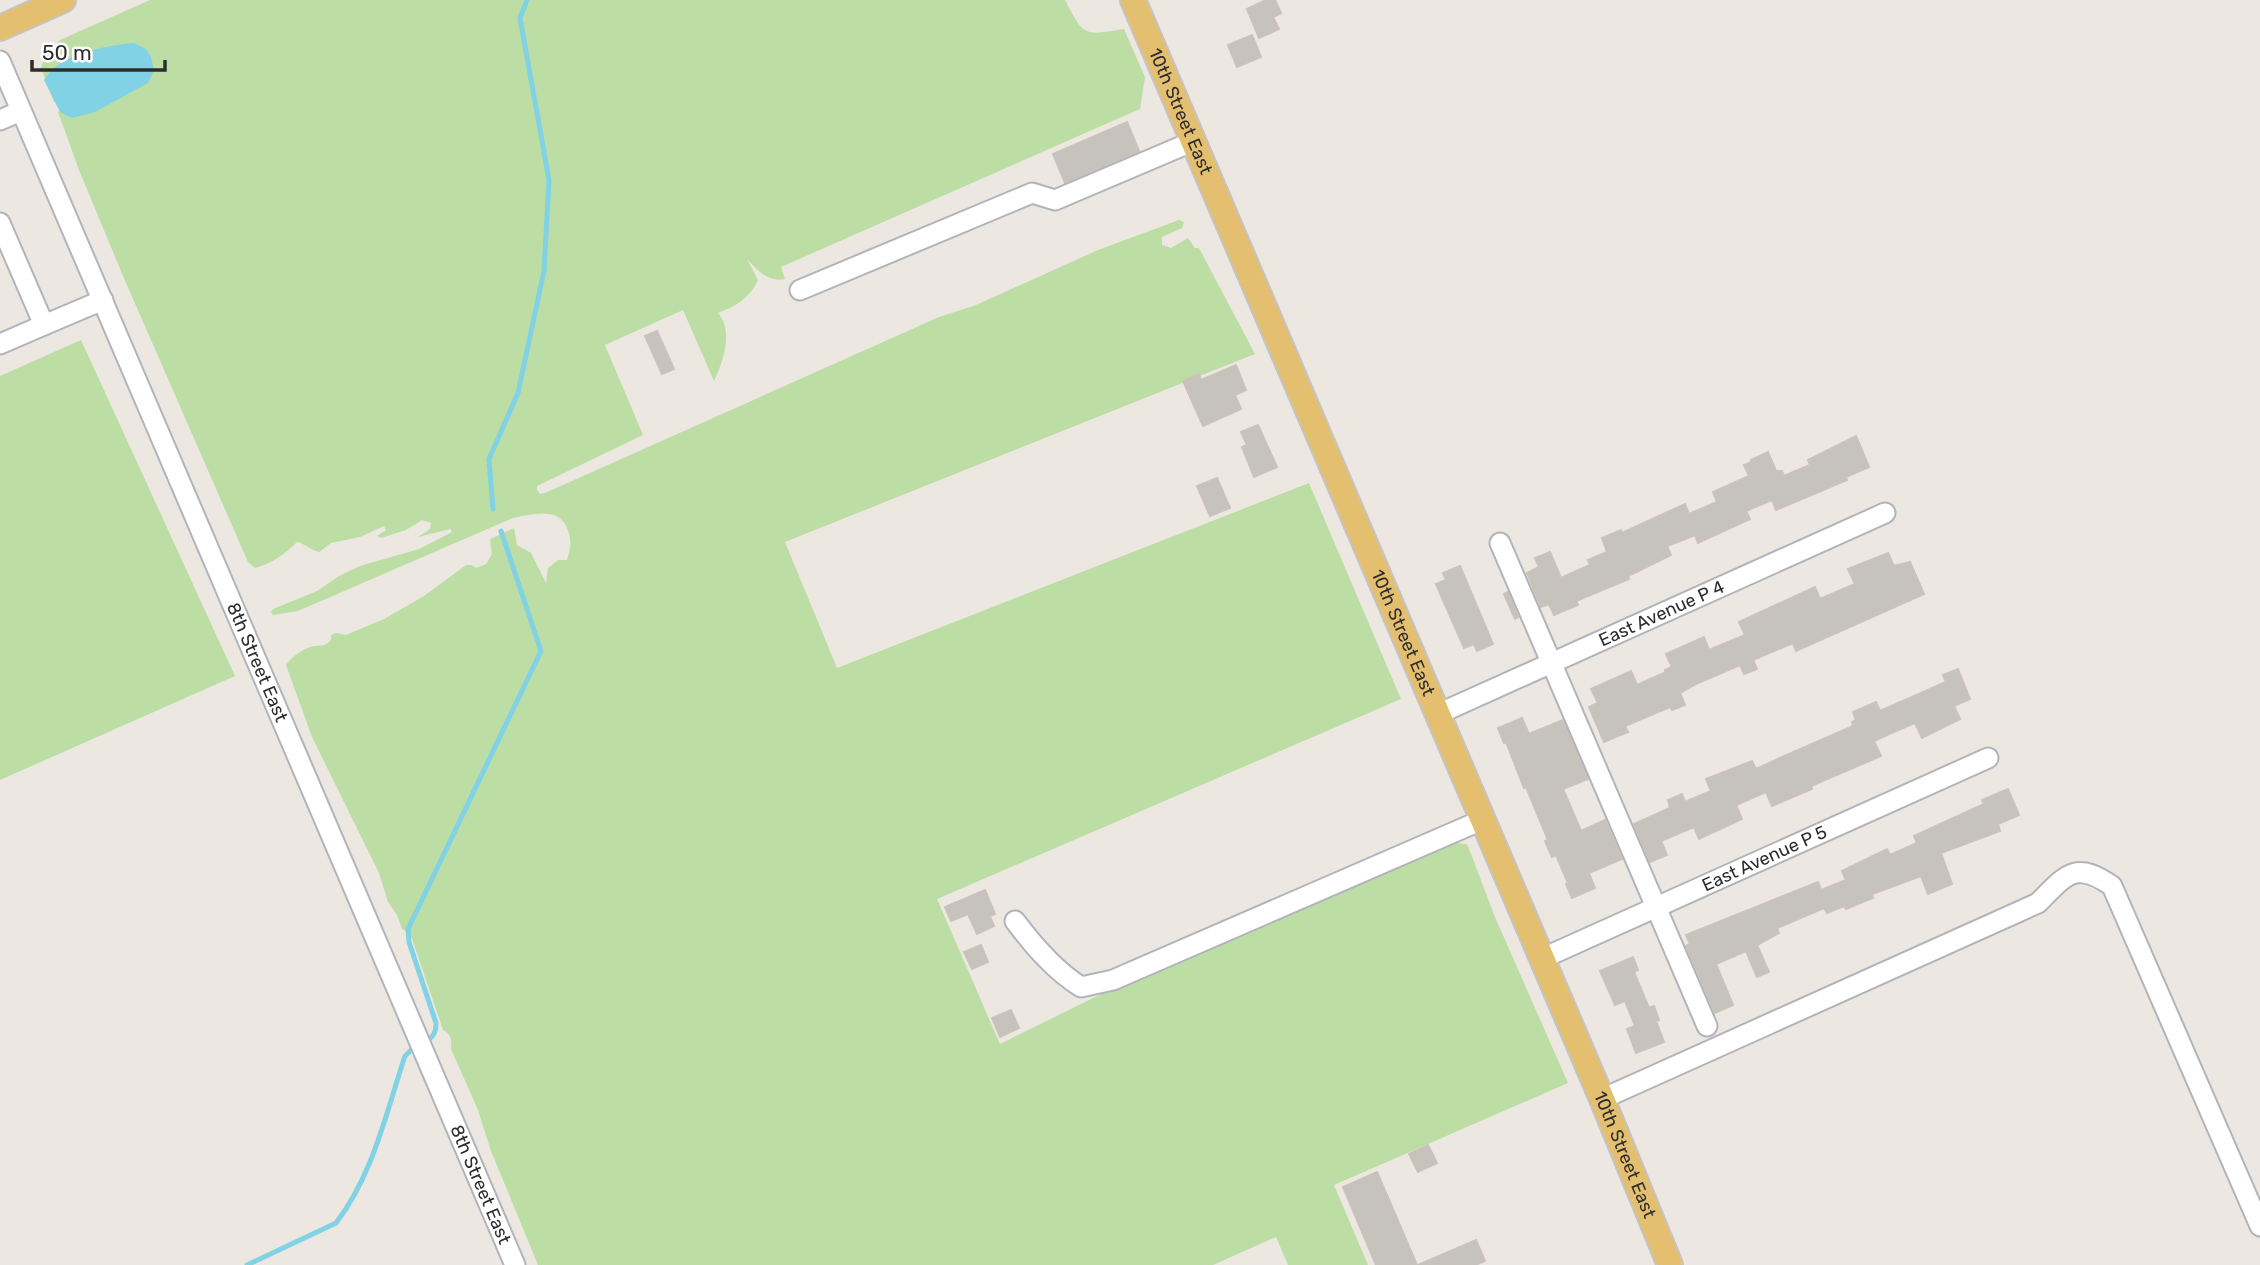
<svg xmlns="http://www.w3.org/2000/svg" width="2260" height="1265" font-family="Rubik,sans-serif">
	<style>
		.green { fill: #bcdea4 }
		.water { fill: #80d2e4 }
		.lines { fill: none; stroke-linecap: round; stroke-linejoin: round }
		.stream { stroke: #80d2e4; stroke-width: 5 }
		.building { fill: #c6c2bc; stroke: #c9c3bb; stroke-width: 2 }
		.minor-casing { stroke: #b2b4bc; stroke-width: 23 }
		.major-casing { stroke: #c4c4c4; stroke-width: 28 }
		.minor { stroke: #fff; stroke-width: 19 }
		.major { stroke: #e4bf6f; stroke-width: 24 }
		.labels { text-anchor: middle; dominant-baseline: central; stroke-width: 6; stroke-linejoin: round; paint-order: stroke }
		.street-label { font-size: 18px; fill: #2d2d2d; stroke: #fff }
	</style>
	<rect width="100%" height="100%" fill="#ede7e1"/>
	<g class="green">
		<path d="M150 0H1065C1084 36 1083 36 1124 29L1145 77 1140 109 781 267 785 279C769 283 757 270 747 259L758 280C751 297 735 307 718 313 734 331 723 362 714 381L683 310 605 345 643 435 537 486V490L540 494 545 493 939 317 976 305 1098 250 1179 220 1184 222 1182 228 1162 237V245L1171 248 1188 238 1195 248H1199L1255 354 785 542 837 668 1309 483 1401 699 937 899 1000 1044 1097 996 1455 843 1467 844 1471 854 1495 917 1568 1083 1334 1185 1368 1265H1288L1276 1237 1213 1265H538L491 1151 478 1110 451 1049C452 1040 451 1034 443 1030L410 933 402 929 397 915 388 902 379 873 312 737 286 665C291 657 305 647 315 646 323 645 325 646 331 640V635L336 633 346 635 384 619 424 596 466 565H472L476 568 486 564 492 554 490 539 514 528 517 545 531 553 546 583 548 568 558 560H567C571 547 572 540 567 528 558 506 531 515 513 518L298 611 273 615 271 612 273 609 317 591 339 576 360 566 419 549 452 532 450 529 418 537 430 529 431 523 422 520 406 530 381 538 377 536 386 530 384 526 360 537 331 543 319 552C310 550 306 544 297 542 285 554 271 564 255 568L248 562 123 276 79 170 58 112 87 94 77 89 54 102 41 68 44 58 51 49 60 40Z"/>
		<path d="M81 340 235 676 0 780V376Z"/>
	</g>
	<path class="water" d="M134 43 146 49 151 57 154 70 148 83 95 112 72 118 60 112 44 80C60 53 105 46 134 43Z"/>
	<g class="lines">
		<g class="stream">
			<path d="M493 509 489 459 518 393 544 271 549 180 520 18 527 0"/>
			<path d="M424 1042C433 1038 436 1033 436 1023L409 942 408 929 541 651 501 531"/>
			<path d="M247 1265 336 1223C373 1175 386 1113 405 1056L415 1046"/>
		</g>
	</g>
	<g class="building">
		<path d="M1266 0H1275L1281 13 1273 17 1279 29 1259 38 1247 9Z"/>
		<path d="M1252 35 1261 57 1237 67 1228 45Z"/>
		<path d="M1127 122 1139 151 1065 183 1053 154Z"/>
		<path d="M657 331 674 369 662 374 645 336Z"/>
		<path d="M1236 365 1246 390 1235 395 1241 409 1203 426 1183 381 1199 374 1201 380Z"/>
		<path d="M1258 425 1277 467 1254 477 1242 447 1247 445 1241 432Z"/>
		<path d="M1856 436 1869 467 1846 477 1847 480 1776 510 1772 500 1746 511 1750 519 1698 543 1695 535 1667 546 1671 555 1628 576 1629 579 1576 601 1578 605 1554 615 1549 604 1541 607 1527 573 1539 567 1535 558 1550 552 1561 578 1590 565 1588 560 1607 552 1602 538 1621 530 1622 533 1685 504 1689 514 1717 502 1713 492 1749 476 1744 465 1752 462 1751 460 1768 452 1776 471H1782L1784 476 1810 465 1808 460Z"/>
		<path d="M1217 478 1230 508 1210 516 1197 486Z"/>
		<path d="M1888 553 1894 566 1910 562 1924 594 1796 651 1793 643 1753 660 1757 669 1744 674 1740 665 1698 683 1680 693 1685 705 1672 710 1670 707 1625 726 1628 732 1604 742 1589 707 1598 703 1591 689 1631 671 1637 685 1666 672 1665 670 1672 667 1666 654 1704 637 1709 650 1745 635 1739 622 1815 587 1820 599 1855 584 1848 569Z"/>
		<path d="M1460 566 1493 644 1477 651 1474 644 1464 648 1436 584 1446 580 1443 573Z"/>
		<path d="M1508 592 1518 617 1515 619 1504 594Z"/>
		<path d="M1958 669 1970 699 1954 706 1960 719 1922 738 1915 723 1889 734 1874 741 1881 756 1811 786 1812 789 1772 806 1766 792 1736 805 1742 819 1699 839 1694 827 1661 841 1667 855 1650 862 1634 824 1670 808 1668 800 1682 794 1685 802 1711 791 1706 779 1752 761 1756 769 1780 758 1853 726 1852 722 1856 720 1853 712 1876 702 1880 711 1946 682 1943 675Z"/>
		<path d="M1522 718 1529 734 1563 720 1588 779 1563 789 1581 831 1605 820 1622 859 1589 873 1595 888 1572 898 1566 884 1568 883 1556 855 1552 857 1545 841 1548 840 1526 787 1524 788 1506 742 1504 743 1498 728Z"/>
		<path d="M2008 789 2019 815 1998 824 2000 831 1941 853 1952 884 1928 894 1921 876 1872 894 1873 898 1846 909 1844 906 1827 913 1824 908 1777 928 1779 933 1757 945 1769 972 1757 977 1746 951 1716 964 1733 1005 1715 1013 1686 946 1690 944 1686 935 1818 882 1821 890 1846 880 1842 871 1887 849 1890 855 1917 843 1914 836 1984 804 1982 800Z"/>
		<path d="M985 890 995 914 990 916 994 926 977 934 968 914 951 921 945 907Z"/>
		<path d="M981 945 988 962 972 969 964 952Z"/>
		<path d="M1633 957 1638 970 1634 972 1649 1008 1654 1006 1659 1020 1656 1021 1664 1042 1636 1053 1627 1029 1635 1026 1625 1001 1615 1005 1600 971Z"/>
		<path d="M1011 1010 1019 1028 1000 1037 992 1018Z"/>
		<path d="M1428 1145 1437 1163 1418 1172 1409 1154Z"/>
		<path d="M1377 1172 1417 1265H1376L1343 1187Z"/>
		<path d="M1476 1240 1485 1261 1475 1265H1418Z"/>
	</g>
	<g class="lines">
		<g class="minor-casing">
			<g id="minor">
				<path id="s1" d="M0 61 515 1265"/>
				<path d="M0 120 21 111"/>
				<path d="M0 223 44 325 0 344"/>
				<path d="M800 290 1032 193 1055 200 1194 141"/>
				<path d="M44 325 103 300"/>
				<path d="M1500 543 1707 1026"/>
				<path id="s2" d="M1438 714 1885 513"/>
				<path d="M1015 921C1033 945 1054 970 1081 987L1113 980 1482 820"/>
				<path id="s3" d="M1541 959 1988 758"/>
				<path d="M1602 1099 2038 903C2066 875 2075 860 2112 886L2260 1226"/>
			</g>
		</g>
		<g class="major-casing">
			<g id="major">
				<path id="s4" d="M1133 0 1602 1099 1670 1265"/>
				<path d="M0 28 63 0"/>
			</g>
		</g>
		<use href="#minor" class="minor"/>
		<use href="#major" class="major"/>
	</g>
	<g class="labels">
		<g class="street-label">
			<text stroke="none"><textPath href="#s4" startOffset="121">10th Street East</textPath></text>
			<text stroke="none"><textPath href="#s2" startOffset="245">East Avenue P 4</textPath></text>
			<text stroke="none"><textPath href="#s4" startOffset="688">10th Street East</textPath></text>
			<text stroke="none"><textPath href="#s1" startOffset="654">8th Street East</textPath></text>
			<text stroke="none"><textPath href="#s3" startOffset="245">East Avenue P 5</textPath></text>
			<text stroke="none"><textPath href="#s4" startOffset="1255">10th Street East</textPath></text>
			<text stroke="none"><textPath href="#s1" startOffset="1222">8th Street East</textPath></text>
		</g>
	</g>
	<path d="M32 60v10h133v-10" fill="none" stroke="#2d2d2d" stroke-width="3.5"/>
	<text x="42" y="60" font-size="21" fill="#2d2d2d" stroke="#ffffff" stroke-width="5" paint-order="stroke">50 m</text>
</svg>
